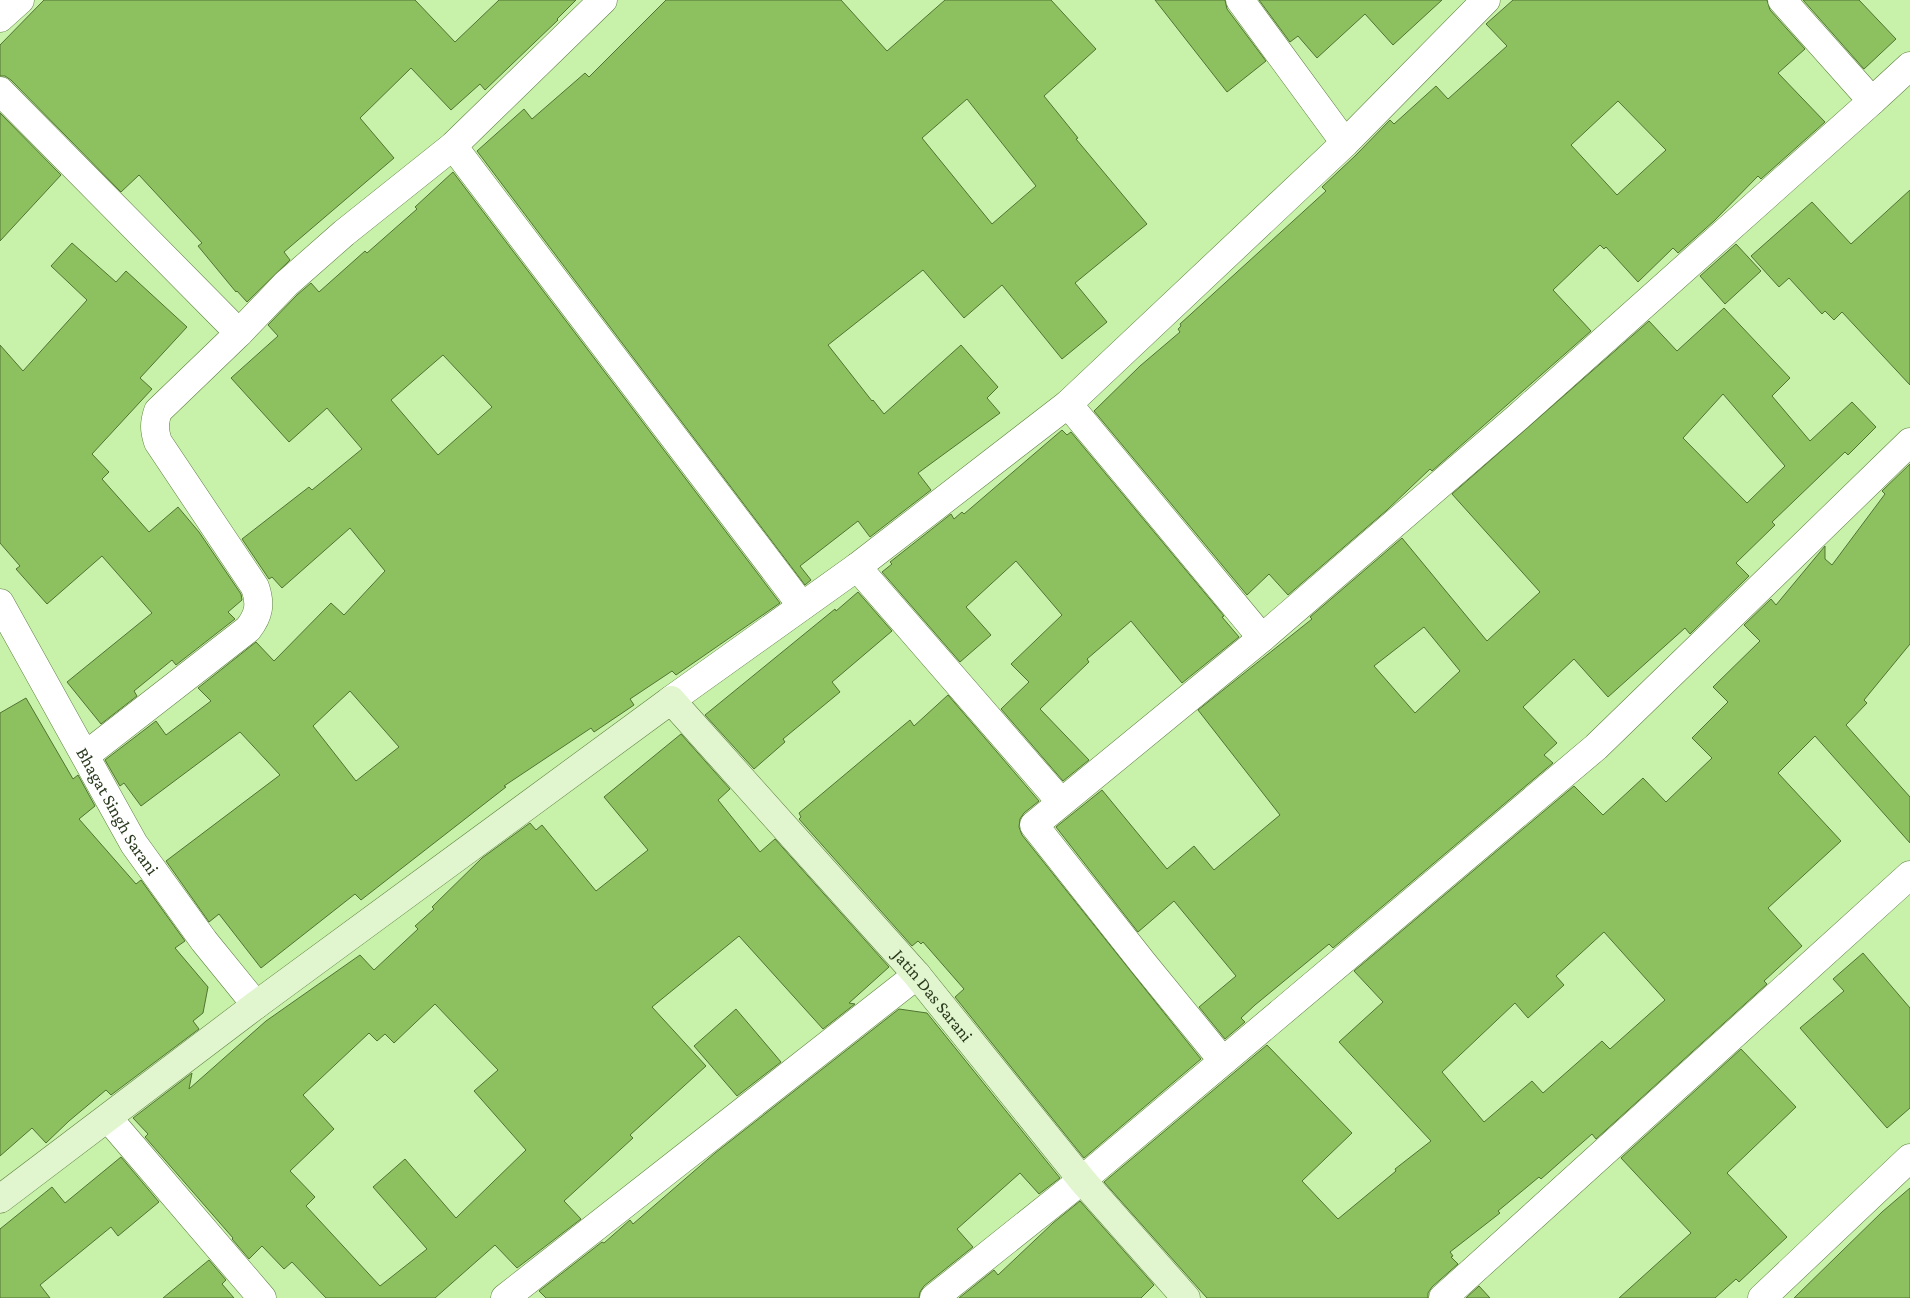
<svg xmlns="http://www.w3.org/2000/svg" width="1910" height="1298" font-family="'Crimson Pro',serif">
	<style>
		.building { fill: #8dc160; stroke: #517432; fill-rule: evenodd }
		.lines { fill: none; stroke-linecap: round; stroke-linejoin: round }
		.street-casing { stroke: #5d803e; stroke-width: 29 }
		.secondary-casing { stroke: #5d803e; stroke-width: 29 }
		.street { stroke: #fff; stroke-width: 28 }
		.secondary { stroke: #e1f5ce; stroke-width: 28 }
		.labels { text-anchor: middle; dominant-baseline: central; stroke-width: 4.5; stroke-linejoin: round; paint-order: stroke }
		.street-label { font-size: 18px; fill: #29391d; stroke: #c8f1aa }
	</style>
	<rect width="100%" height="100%" fill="#c8f1aa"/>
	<g class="building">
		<path d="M44 0H415L455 42 499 0H576L557 19 558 20 485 90 480 84 451 110 411 68 360 118 394 158 284 252 290 260 247 302 237 291 236 292 198 246 202 243 139 175 121 192 11 80 5 76H0V45Z"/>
		<path d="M666 0H841L887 51 945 0H1051L1096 49 1044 96 1078 138 1076 139 1147 224 1075 283 1107 322 1062 359 1002 285 964 318 923 270 828 345 872 401 873 400 884 414 961 345 998 387 987 398 1000 413 918 473 931 490 870 537 858 521 800 566 811 580 805 585 477 151 524 109 532 119 585 73 589 77ZM967 99 1036 186 992 224 922 138Z"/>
		<path d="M1155 0H1225L1227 9 1266 61 1227 92Z"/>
		<path d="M1259 0H1442L1393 45 1365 14 1317 58 1298 36 1290 42Z"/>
		<path d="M1513 0H1767L1770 10 1805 49 1778 73 1825 122 1761 179 1758 176 1714 221 1678 253 1673 248 1638 282 1606 247 1604 249 1600 245 1553 290 1591 331 1432 471 1430 469 1387 510 1288 595 1269 574 1247 595 1094 411 1140 366 1180 332 1178 329 1181 326 1180 324 1326 191 1322 187 1356 155 1390 120 1394 124 1436 86 1448 99 1507 46 1486 24ZM1618 101 1666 150 1617 195 1571 145Z"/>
		<path d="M1803 0H1859L1896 39 1864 69Z"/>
		<path d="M0 113 61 175 0 241Z"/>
		<path d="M453 172 780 603 676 675 672 671 630 699 634 705 594 732 591 728 504 786 506 787 361 900 355 894 261 968 219 914 209 922 166 861 280 775 240 732 141 806 124 783 120 786 105 760 156 721 166 735 211 701 198 688 256 642 274 661 331 603 344 615 385 571 350 528 282 588 272 577 269 579 242 539 309 487 312 490 362 449 327 408 289 442 231 378 278 336 268 325 297 295 311 283 319 292 365 251 367 253 417 209 415 207ZM443 355 492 407 438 455 391 400ZM350 691 399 747 356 781 313 726Z"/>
		<path d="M1910 190V385L1842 312 1834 320 1825 311 1822 314 1789 278 1779 287 1751 256 1812 202 1851 244Z"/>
		<path d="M72 243 116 282 126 271 187 327 140 378 152 389 92 454 109 472 102 479 149 532 178 507 199 532 241 594 242 600 228 612 235 619 176 665 172 660 134 691 137 696 101 724 67 682 152 613 102 556 47 604 16 569 20 566 0 543V345L23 371 87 300 51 266Z"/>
		<path d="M1736 244 1761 271 1725 304 1700 276Z"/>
		<path d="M1724 308 1790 378 1772 396 1810 441 1852 402 1876 427 1848 455 1845 452 1772 522 1775 525 1736 563 1749 576 1690 634 1685 628 1608 697 1574 659 1523 707 1557 743 1544 755 1553 763 1333 948 1329 944 1255 1005 1241 1018 1245 1022 1225 1039 1199 1007 1236 976 1174 901 1138 932 1056 827 1102 790 1167 869 1194 846 1214 870 1280 815 1198 710 1312 619 1310 617 1402 538 1487 641 1540 592 1452 494 1649 321 1677 351ZM1723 394 1785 466 1747 503 1683 438ZM1424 627 1460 671 1415 713 1374 666Z"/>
		<path d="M1062 430 1067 435 1071 432 1224 616 1222 617 1239 637 1182 683 1131 621 1087 659 1089 662 1040 709 1089 760 1063 781 1001 709 1029 682 1011 664 1062 615 1016 561 966 607 991 635 960 662 882 572 892 564 890 562 951 514 954 519 962 512 964 514Z"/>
		<path d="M1910 464V644L1864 700 1867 703 1846 725 1910 797V843L1815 736 1778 773 1841 841 1768 908 1802 946 1764 981 1767 984 1596 1139 1592 1134 1541 1179 1539 1177 1498 1211 1500 1213 1450 1252 1453 1256 1451 1257 1458 1264 1432 1287 1428 1293V1298H1207L1104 1182 1267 1045 1352 1133 1302 1181 1338 1219 1396 1171 1395 1169 1431 1141 1339 1042 1383 1002 1354 971 1574 786 1603 815 1643 778 1666 802 1712 758 1692 738 1728 702 1713 687 1760 641 1744 625 1771 599 1776 605 1825 546V559L1832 565 1885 494 1882 491ZM1604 932 1665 1000 1610 1049 1602 1041 1543 1093 1532 1081 1484 1122 1442 1072 1515 1003 1528 1018 1564 985 1556 976Z"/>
		<path d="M858 592 892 631 832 682 840 692 783 739 785 742 754 769 705 715 835 609 836 611Z"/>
		<path d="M948 695 1039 801 1024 813 1020 819 1019 827 1022 835 1201 1059 1084 1158 955 997 964 989 923 942 921 944 918 941 912 946 799 819 801 817 799 813 910 720 914 726Z"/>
		<path d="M26 698 73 779 78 775 95 806 79 819 136 884 141 880 185 941 175 948 208 987 203 1013 193 1021 199 1029 111 1095 106 1090 69 1121 46 1143 32 1128 0 1156V713Z"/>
		<path d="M681 734 730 789 718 800 760 852 775 839 889 967 849 1003 855 1004 823 1029 739 936 652 1007 706 1066 630 1135 633 1138 564 1201 581 1219 517 1268 495 1245 435 1298H326L292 1262 284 1269 262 1246 249 1259 232 1239 233 1238 145 1137 148 1134 133 1118 192 1073 189 1089 266 1021 360 955 374 970 418 929 415 926 434 909 432 907 482 858 530 823 536 830 542 825 596 891 648 850 604 797ZM435 1004 498 1070 474 1091 526 1150 456 1218 405 1159 373 1187 427 1249 380 1286 306 1206 315 1197 290 1171 334 1129 303 1095 369 1033 377 1041 385 1034 394 1043Z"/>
		<path d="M1863 953 1910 1008V1108L1887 1128 1800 1028 1844 991 1833 979Z"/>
		<path d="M736 1009 781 1062 737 1096 694 1046Z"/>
		<path d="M899 1009 927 1013 1060 1178 1039 1194 1020 1173 957 1229 973 1247 924 1286 920 1292 919 1298H546L539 1291 602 1242 604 1243 630 1220 633 1224 715 1153Z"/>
		<path d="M1741 1049 1796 1107 1727 1173 1787 1237 1739 1282 1736 1279 1715 1298H1619L1691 1233 1621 1158Z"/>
		<path d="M121 1157 159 1202 118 1236 111 1227 40 1285 50 1298H0V1229L52 1187 65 1203Z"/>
		<path d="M1910 1188V1298H1794L1882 1212Z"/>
		<path d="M1080 1201 1154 1285 1141 1298H959L994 1270 998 1275 1053 1223Z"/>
		<path d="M209 1260 226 1280 222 1284 234 1298H163Z"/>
		<path d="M1479 1286 1490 1298H1466Z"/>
	</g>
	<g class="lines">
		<g class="street-casing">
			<g id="street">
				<path d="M1240 0 1345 143"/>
				<path d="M0 18 20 0"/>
				<path d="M0 91 239 333"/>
				<path d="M1872 101 1910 66"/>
				<path d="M453 146 802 606"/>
				<path d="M1068 404 1262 638"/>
				<path d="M857 567 1061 802"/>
				<path id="s1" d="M0 603 134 844 204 941 256 1005"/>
				<path d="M671 700 857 567 1068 404 1345 143 1486 0"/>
				<path d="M86 755 248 629C259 615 261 604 255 587L158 442C154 430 154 423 158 411L239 333 286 284 344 233 453 146 603 0"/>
				<path d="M1223 1061 1143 963 1034 825 1262 638 1518 417 1872 101 1782 0"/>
				<path d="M108 1118 262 1298"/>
				<path d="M505 1298 917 975"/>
				<path d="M934 1298 1082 1180 1596 747 1910 442"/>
				<path d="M1443 1298 1910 875"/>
				<path d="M1762 1298 1910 1158"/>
			</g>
		</g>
		<g class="secondary-casing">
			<g id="secondary">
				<path id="s2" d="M0 1199 256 1005 671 700 917 975 1082 1180 1186 1298"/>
			</g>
		</g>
		<use href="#street" class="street"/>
		<use href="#secondary" class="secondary"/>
	</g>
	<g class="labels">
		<g class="street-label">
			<text stroke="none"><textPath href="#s1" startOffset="239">Bhagat Singh Sarani</textPath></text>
			<text stroke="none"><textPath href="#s2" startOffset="1231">Jatin Das Sarani</textPath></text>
		</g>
	</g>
</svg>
